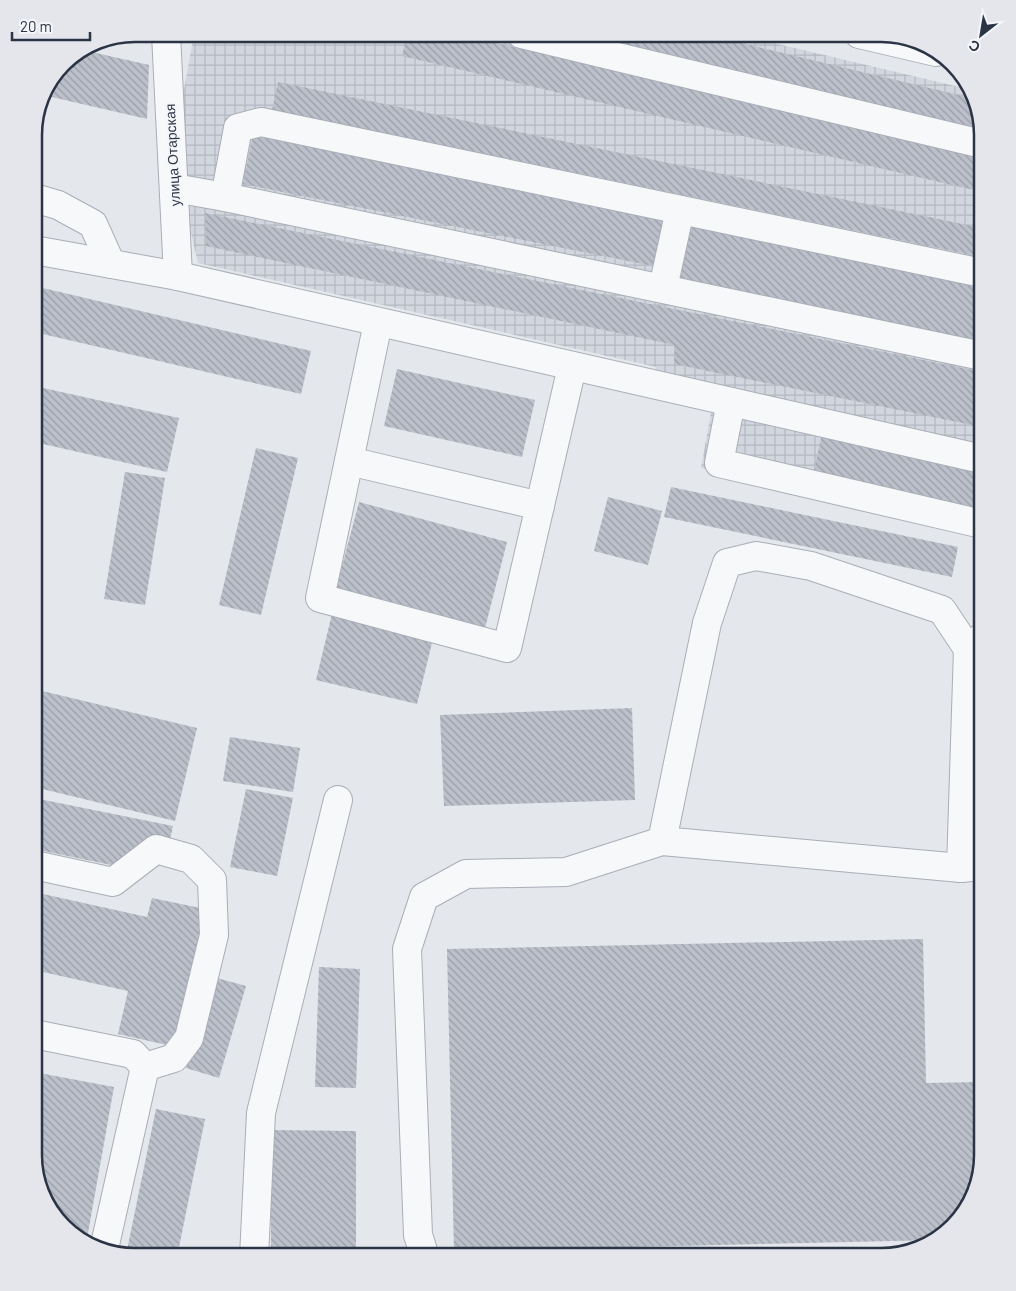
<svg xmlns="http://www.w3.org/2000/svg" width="1016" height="1291" font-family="Barlow,sans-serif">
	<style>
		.industrial { fill: url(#industrial-grid) }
		.building { fill: url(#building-back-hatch) }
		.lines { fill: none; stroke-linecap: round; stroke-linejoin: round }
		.minor-casing { stroke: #a9aeb7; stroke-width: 30 }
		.minor { stroke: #f7f8fa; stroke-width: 28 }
		.labels { text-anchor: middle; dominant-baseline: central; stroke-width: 4; stroke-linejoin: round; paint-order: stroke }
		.street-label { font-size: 14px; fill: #2b3445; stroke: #f4f6f9 }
		.rim { fill: none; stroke: #2b3445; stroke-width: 2.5 }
	</style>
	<defs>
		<pattern id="industrial-grid" width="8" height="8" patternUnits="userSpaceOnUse" patternTransform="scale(1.25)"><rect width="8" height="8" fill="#d2d6de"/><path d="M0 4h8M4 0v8" fill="none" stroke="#b4b8c0"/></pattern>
		<pattern id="building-back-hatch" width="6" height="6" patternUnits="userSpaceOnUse" patternTransform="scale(1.25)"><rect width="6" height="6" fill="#bbc0ca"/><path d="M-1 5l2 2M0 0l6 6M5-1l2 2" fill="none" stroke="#989da6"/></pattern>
	</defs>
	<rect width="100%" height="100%" fill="#e4e7ec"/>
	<path class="industrial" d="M194 34H735L968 89 982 136V534L701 468 711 412 652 399 656 367 198 263 188 220 183 95Z"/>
	<g class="building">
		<path d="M407 34H458L982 157V192L402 56Z"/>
		<path d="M704 34 971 98 981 130 582 35Z"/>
		<path d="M83 50 149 65 147 119 43 95 68 59Z"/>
		<path d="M278 82 982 228V257L272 110Z"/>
		<path d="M253 135 668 218 658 267 243 184Z"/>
		<path d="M205 213 982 372V427L674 364 675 345 206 246Z"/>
		<path d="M689 225 982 287V342L678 278Z"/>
		<path d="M34 286 311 351 301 394 34 332Z"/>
		<path d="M397 369 535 400 522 457 384 426Z"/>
		<path d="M34 386 179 418 167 472 34 442Z"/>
		<path d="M823 430 982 466V516L812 478Z"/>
		<path d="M256 448 298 458 261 615 219 605Z"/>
		<path d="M125 472 165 478 145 605 104 599Z"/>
		<path d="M671 487 958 547 952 577 664 517Z"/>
		<path d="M608 497 662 511 648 565 594 551Z"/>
		<path d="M359 502 507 542 484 632 335 593Z"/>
		<path d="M332 614 433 639 417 704 316 680Z"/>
		<path d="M34 689 197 728 175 821 34 787Z"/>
		<path d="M632 708 635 800 444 806 440 715Z"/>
		<path d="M230 737 300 748 293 792 223 781Z"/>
		<path d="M246 789 293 798 277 876 230 867Z"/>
		<path d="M34 798 173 826 169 844 121 867 34 849Z"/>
		<path d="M34 892 147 917 152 898 205 909 176 1047 118 1034 128 991 34 970Z"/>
		<path d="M923 939 926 1083 982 1082V1156L969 1206 937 1240 454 1251 447 949Z"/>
		<path d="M319 967 360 969 356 1088 315 1087Z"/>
		<path d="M213 977 246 986 219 1078 186 1068Z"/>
		<path d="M34 1072 114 1087 86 1244 51 1212 34 1155Z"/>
		<path d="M156 1109 205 1119 177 1257H135L126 1255Z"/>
		<path d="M271 1130 356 1131V1257H271Z"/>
	</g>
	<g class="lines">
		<g class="minor-casing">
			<g id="minor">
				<path d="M166 34 178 276"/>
				<path d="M521 34 982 144"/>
				<path d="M859 34 936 52"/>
				<path d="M174 188 225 197 982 356"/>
				<path d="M225 197 238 128 261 122 982 273"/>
				<path d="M34 198 58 205 93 224 111 264"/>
				<path d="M34 250 178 276 982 459"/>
				<path d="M663 288 680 210"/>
				<path d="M378 323 320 598 507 648 572 367"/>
				<path d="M731 402 719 463 982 524"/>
				<path d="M349 461 540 506"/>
				<path d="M662 841 707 623 727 563 756 556 811 566 942 610 968 649"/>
				<path d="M34 865 113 882 156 849 191 859 212 880 214 935 189 1038 174 1058 145 1067"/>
				<path d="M961 868 968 649 981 638"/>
				<path d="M34 1034 133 1054 145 1067 104 1249"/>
				<path d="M254 1257 261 1113 338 800"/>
				<path d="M425 1257 418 1235 407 949 424 897 466 874 566 872 662 841 961 868 982 866"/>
			</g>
		</g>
		<use href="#minor" class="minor"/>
	</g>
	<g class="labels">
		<g class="street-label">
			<text transform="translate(172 155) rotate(-93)">улица Отарская</text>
		</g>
	</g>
	<path d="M0 0H1016V1291H0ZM135 42H881A93 93 0 0 1 974 135V1155A93 93 0 0 1 881 1248H135A93 93 0 0 1 42 1155V135A93 93 0 0 1 135 42Z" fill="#e4e6eb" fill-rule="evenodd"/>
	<path class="rim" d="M135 42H881A93 93 0 0 1 974 135V1155A93 93 0 0 1 881 1248H135A93 93 0 0 1 42 1155V135A93 93 0 0 1 135 42Z"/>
	<g transform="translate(981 35) rotate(211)" stroke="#f4f6f9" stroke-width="4" paint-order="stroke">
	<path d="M0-4L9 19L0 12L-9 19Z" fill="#2b3445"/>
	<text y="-8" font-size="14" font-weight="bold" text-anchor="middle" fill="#2b3445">С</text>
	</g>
	<path d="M12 32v8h78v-8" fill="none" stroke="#2b3445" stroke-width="2.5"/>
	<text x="20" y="32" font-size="15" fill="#2b3445" stroke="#f4f6f9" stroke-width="4" paint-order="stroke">20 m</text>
</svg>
